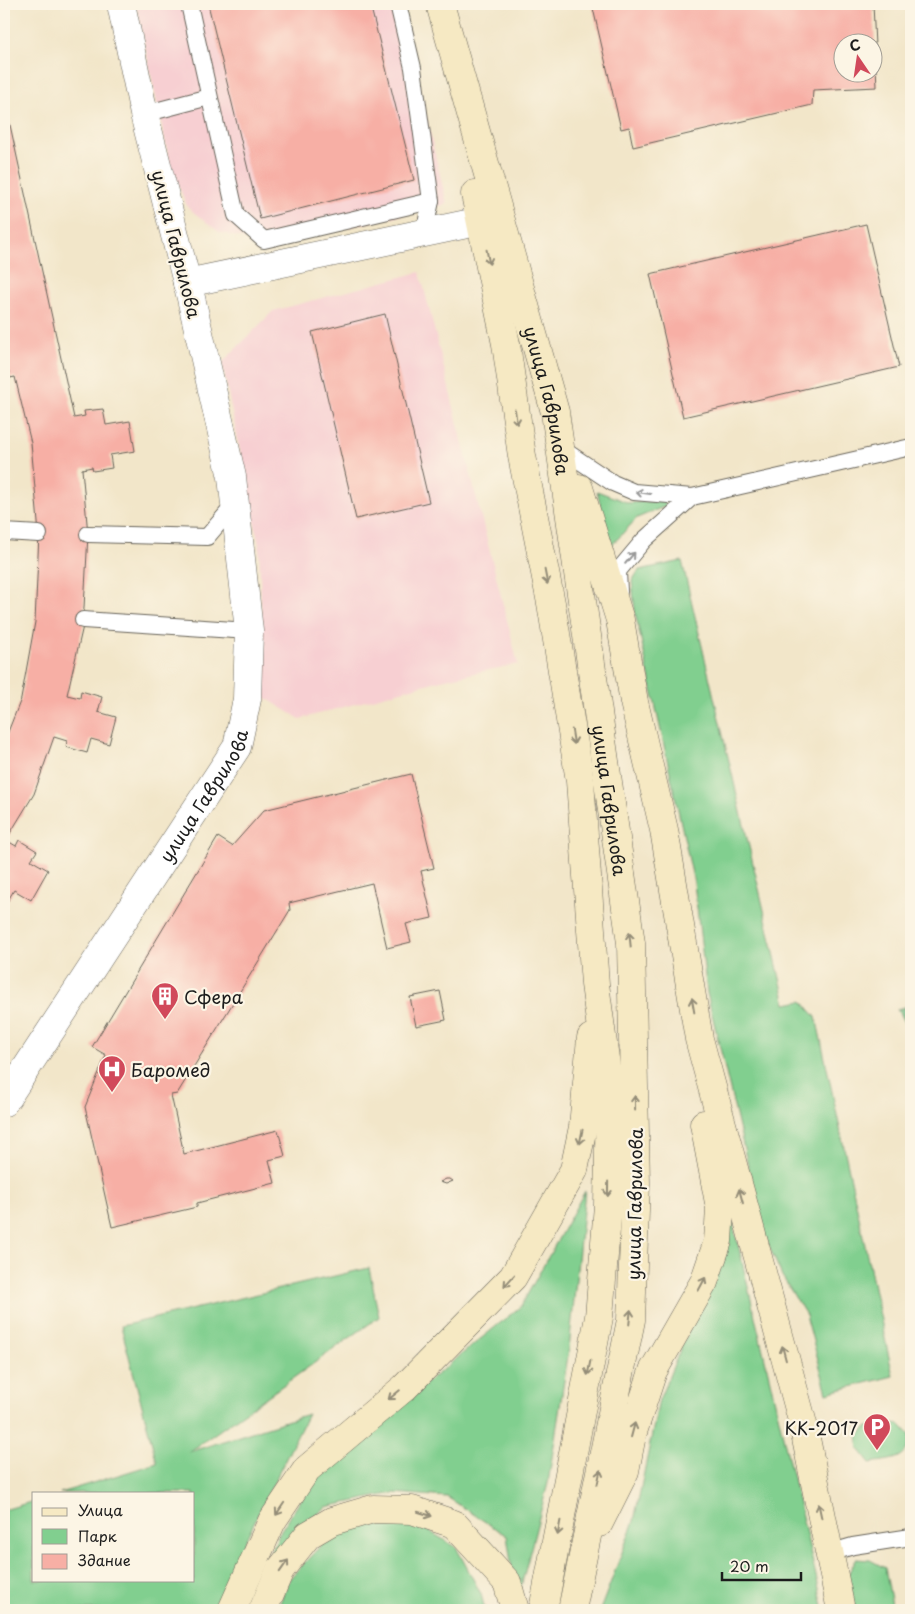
<svg xmlns="http://www.w3.org/2000/svg" width="915" height="1614" font-family="'Playpen Sans',sans-serif">
	<style>
		.built { fill: #f7cfd2 }
		.green { fill: #81cf8f; stroke: #4e7656 }
		.forest { fill: #68b27a; stroke: #42674b }
		.building { fill: #f7afa5; fill-rule: evenodd }
		.lines { fill: none; stroke-linecap: round; stroke-linejoin: round }
		.service-casing { stroke: #676359; stroke-width: 18 }
		.minor-casing { stroke: #676359; stroke-width: 29 }
		.secondary-casing { stroke: #676359; stroke-width: 29 }
		.service { stroke: #fff; stroke-width: 16 }
		.minor { stroke: #fff; stroke-width: 28 }
		.secondary { stroke: #f6e9c3; stroke-width: 28 }
		.oneway { stroke: #948d78 }
		.oneway2 { stroke: #999 }
		.labels { text-anchor: middle; dominant-baseline: central; stroke-width: 4.5; stroke-linejoin: round; paint-order: stroke }
		.street-label { font-size: 18px; fill: #1c1c1c; stroke: #fcf5e5 }
		.poi-label { font-size: 18px; fill: #1c1c1c; stroke: #fcf5e5; text-anchor: start }
	</style>
	<rect width="100%" height="100%" fill="#fcf5e5"/>
	<filter id="ink" filterUnits="userSpaceOnUse"><feTurbulence type="fractalNoise" baseFrequency=".02" numOctaves="2"/><feDisplacementMap in="SourceGraphic" scale="10" xChannelSelector="R" yChannelSelector="G"/><feConvolveMatrix kernelMatrix="1 2 1 2 8 2 1 2 1" color-interpolation-filters="sRGB"/></filter>
	<filter id="wash" filterUnits="userSpaceOnUse"><feTurbulence type="fractalNoise" baseFrequency=".0096" numOctaves="4" result="noise"/><feDisplacementMap in="SourceGraphic" scale="20" xChannelSelector="R" yChannelSelector="G"/><feGaussianBlur stdDeviation="1.12" result="paint"/><feColorMatrix in="noise" values="0 0 0 0 0 0 0 0 0 0 0 0 0 0 0 0 0 1.4 0 .05"/><feComposite in="paint" operator="in"/></filter>
	<g filter="url(#wash)">
		<rect width="100%" height="100%" fill="#f2e6c9"/>
		<g class="built">
			<path d="M136 4H399L447 204 281 243 256 242 219 232 188 208 171 169Z"/>
			<path d="M420 272 518 664 441 680 300 719 264 697 259 545 222 363 273 311Z"/>
		</g>
		<g class="green">
			<path d="M597 491 629 503 664 500 666 506 637 518 611 546Z"/>
			<path d="M682 561 786 1004 802 1001 816 1017 893 1376 827 1393 806 1315 782 1276 765 1237 707 993 694 883 635 612 632 581 639 570Z"/>
			<path d="M585 1191 569 1349 548 1483 517 1602 507 1536 447 1497 394 1493 326 1507 285 1542 256 1610H245L281 1530 323 1467 521 1306Z"/>
			<path d="M728 1202 824 1610H600L634 1521 659 1400 688 1331Z"/>
			<path d="M369 1268 379 1317 189 1452 308 1414 234 1563 214 1610H4V1510L34 1501V1580H194V1493H60L157 1463 121 1326Z"/>
			<path d="M884 1423 901 1425 910 1435C909 1461 893 1459 870 1463L859 1449 857 1435 868 1427Z"/>
			<path d="M378 1521 422 1527 456 1547 481 1594 485 1610H277L290 1578 330 1536Z"/>
			<path d="M856 1559 870 1560 885 1568 893 1610H851L846 1578Z"/>
		</g>
		<path class="forest" d="M911 1005V1036L897 1009Z"/>
		<g id="blocks">
			<g class="building">
				<path d="M208 4H370L414 180 260 219Z"/>
				<path d="M592 4H873L877 87 813 90 812 105 633 147 629 127 621 129ZM842 42H872V72H842Z"/>
				<path d="M5 102 74 418 85 416 84 411 103 409 106 425 130 421 135 451 110 455 112 468 93 471 92 467 82 469 88 534 83 626 67 695 80 698 81 691 102 697 98 712 116 717 109 744 91 739 87 753 66 747 67 741 54 737 34 794 6 840 16 846 19 840 37 851 31 860 48 870 31 900 14 890 7 902 4 900V742L21 699 35 622 39 534 31 443 15 377 10 378 4 348Z"/>
				<path d="M866 224 899 367 683 417 650 274Z"/>
				<path d="M385 314 429 502 356 519 312 332Z"/>
				<path d="M411 774 434 868 421 871 432 918 406 924 411 942 387 948 372 883 289 903 290 910 177 1094 171 1095 184 1154 278 1130 285 1156 269 1160 275 1183 197 1203V1207L112 1227 85 1107 106 1055 92 1047 218 837 232 846 264 810Z"/>
				<path d="M440 991 446 1020 416 1026 410 997Z"/>
				<path d="M446 1179H450L453 1181 446 1184 440 1182Z"/>
			</g>
		</g>
	</g>
	<g filter="url(#ink)">
		<use href="#blocks" fill-opacity="0" stroke="#676359" stroke-width="1"/>
		<g class="lines">
			<g class="service-casing">
				<g id="service">
					<path d="M189 4 236 215 264 240 431 201"/>
					<path d="M398 4 413 68 431 201 424 233"/>
					<path d="M144 114 209 97"/>
					<path d="M568 453 613 483 634 492 692 497 911 447"/>
					<path d="M4 532 39 534"/>
					<path d="M88 534 207 537 235 504"/>
					<path d="M619 592 618 571 644 540 692 497"/>
					<path d="M83 620 249 631"/>
					<path d="M829 1553 853 1546 911 1537"/>
				</g>
			</g>
			<g class="minor-casing">
				<g id="minor">
					<path d="M187 283 481 221"/>
					<path id="s1" d="M4 1102 237 747 247 699 249 631 232 477 191 298 144 114 121 4"/>
				</g>
			</g>
			<g class="secondary-casing">
				<g id="secondary">
					<path id="s2" d="M440 4 555 412 631 943 636 1183 631 1320 572 1610"/>
					<path d="M475 194 506 344 522 456 551 603 580 781 595 984 610 1096 608 1205 599 1317 543 1610"/>
					<path d="M579 488 620 620 634 702 664 830 699 1039 803 1424 841 1610"/>
					<path d="M599 1523 625 1471 632 1435 653 1371 704 1282 718 1241 720 1208 704 1124"/>
					<path d="M232 1610 272 1521 307 1469 405 1387 513 1277 574 1170 583 1127 591 1038"/>
					<path d="M263 1610 280 1570 308 1535 332 1521 373 1509 412 1510 454 1524 507 1582 515 1610"/>
				</g>
			</g>
			<use href="#service" class="service"/>
			<use href="#minor" class="minor"/>
			<use href="#secondary" class="secondary"/>
		</g>
		<defs><path id="oneway-shaft" d="M-6 0H5M1.5-3L5.5 0L1.5 3" fill="none" stroke-width="1.6" stroke-linecap="round" stroke-linejoin="round" transform="scale(1.25)"/></defs>
		<g class="oneway">
			<use href="#oneway-shaft" transform="translate(488 257) rotate(79)"/>
			<use href="#oneway-shaft" transform="translate(516 417) rotate(82)"/>
			<use href="#oneway-shaft" transform="translate(546 577) rotate(79)"/>
			<use href="#oneway-shaft" transform="translate(573 737) rotate(81)"/>
			<use href="#oneway-shaft" transform="translate(630 940) rotate(-96)"/>
			<use href="#oneway-shaft" transform="translate(693 1005) rotate(-100)"/>
			<use href="#oneway-shaft" transform="translate(635 1103) rotate(-91)"/>
			<use href="#oneway-shaft" transform="translate(581 1137) rotate(102)"/>
			<use href="#oneway-shaft" transform="translate(608 1189) rotate(91)"/>
			<use href="#oneway-shaft" transform="translate(741 1196) rotate(-105)"/>
			<use href="#oneway-shaft" transform="translate(509 1281) rotate(132)"/>
			<use href="#oneway-shaft" transform="translate(702 1284) rotate(-62)"/>
			<use href="#oneway-shaft" transform="translate(630 1317) rotate(-84)"/>
			<use href="#oneway-shaft" transform="translate(784 1353) rotate(-105)"/>
			<use href="#oneway-shaft" transform="translate(589 1368) rotate(101)"/>
			<use href="#oneway-shaft" transform="translate(394 1395) rotate(141)"/>
			<use href="#oneway-shaft" transform="translate(633 1430) rotate(-75)"/>
			<use href="#oneway-shaft" transform="translate(599 1477) rotate(-78)"/>
			<use href="#oneway-shaft" transform="translate(280 1509) rotate(124)"/>
			<use href="#oneway-shaft" transform="translate(820 1511) rotate(-102)"/>
			<use href="#oneway-shaft" transform="translate(425 1514) rotate(17)"/>
			<use href="#oneway-shaft" transform="translate(559 1528) rotate(101)"/>
			<use href="#oneway-shaft" transform="translate(284 1566) rotate(-55)"/>
		</g>
		<g class="oneway2">
			<use href="#oneway-shaft" transform="translate(643 493) rotate(-172)"/>
			<use href="#oneway-shaft" transform="translate(630 558) rotate(-50)"/>
		</g>
	</g>
	<defs>
		<g id="building-pin" transform="scale(1.4375)"><path d="M0 17L-7.5 6A9.5 9.5 0 1 1 7.5 6Z" fill="#d1495b" stroke="#fcf5e5"/><path d="M-4-6H4V6H1V3H-1V6H-4ZM-2.5-4.3h1.7v1.8h-1.7ZM.8-4.3h1.7v1.8H.8ZM-2.5-1h1.7V.8h-1.7ZM.8-1h1.7V.8H.8Z" fill="#fff"/></g>
		<g id="hospital-pin" transform="scale(1.4375)"><path d="M0 17L-7.5 6A9.5 9.5 0 1 1 7.5 6Z" fill="#d1495b" stroke="#fcf5e5"/><path d="M-5-5h3v3.5h4V-5h3V5h-3V1.5h-4V5h-3Z" fill="#fff"/></g>
		<g id="parking-pin" transform="scale(1.4375)"><path d="M0 17L-7.5 6A9.5 9.5 0 1 1 7.5 6Z" fill="#d1495b" stroke="#fcf5e5"/><path d="M-3.5-5.5H1a3.5 3.5 0 0 1 0 7H-1V5.5H-3.5ZM-1-3.4V-.6H.8a1.4 1.4 0 0 0 0-2.8Z" fill="#fff"/></g>
	</defs>
	<g fill-rule="evenodd">
		<use href="#building-pin" x="165" y="996"/>
		<use href="#hospital-pin" x="112" y="1069"/>
		<use href="#parking-pin" x="877" y="1427"/>
	</g>
	<g class="labels">
		<g class="street-label">
			<text transform="translate(177 244) rotate(76)">улица Гаврилова</text>
			<text stroke="none"><textPath href="#s2" startOffset="411">улица Гаврилова</textPath></text>
			<text stroke="none"><textPath href="#s1" startOffset="366">улица Гаврилова</textPath></text>
			<text stroke="none"><textPath href="#s2" startOffset="816">улица Гаврилова</textPath></text>
			<text transform="translate(634 1204) rotate(-89)">улица Гаврилова</text>
		</g>
		<g class="poi-label">
			<text x="184" y="996">Сфера</text>
			<text x="131" y="1069">Баромед</text>
			<text x="858" y="1427" text-anchor="end">КК-2017</text>
		</g>
	</g>
	<rect width="915" height="1614" fill="none" stroke="#fcf5e5" stroke-width="20"/>
	<rect x="32" y="1492" width="162" height="90" fill="#fcf5e5" stroke="#a29e95"/>
	<rect x="42" y="1508" width="25" height="8" fill="#f6e9c3" stroke="#a29e95"/>
	<text x="78" y="1516" font-size="15" fill="#1c1c1c">Улица</text>
	<rect x="42" y="1529" width="25" height="15" fill="#81cf8f" stroke="#a29e95"/>
	<text x="78" y="1542" font-size="15" fill="#1c1c1c">Парк</text>
	<rect x="42" y="1554" width="25" height="15" fill="#f7afa5" stroke="#a29e95"/>
	<text x="78" y="1566" font-size="15" fill="#1c1c1c">Здание</text>
	<g transform="translate(858 58) rotate(347)"><circle r="24" fill="#fcf5e5" stroke="#a29e95"/>
	<path d="M0-4L9 19L0 12L-9 19Z" fill="#d1495b"/>
	<text y="-8" font-size="14" font-weight="bold" text-anchor="middle" fill="#1c1c1c">С</text>
	</g>
	<path d="M722 1572v8h79v-8" fill="none" stroke="#1c1c1c" stroke-width="2.5"/>
	<text x="730" y="1572" font-size="15" fill="#1c1c1c" stroke="#fcf5e5" stroke-width="4" paint-order="stroke">20 m</text>
</svg>
